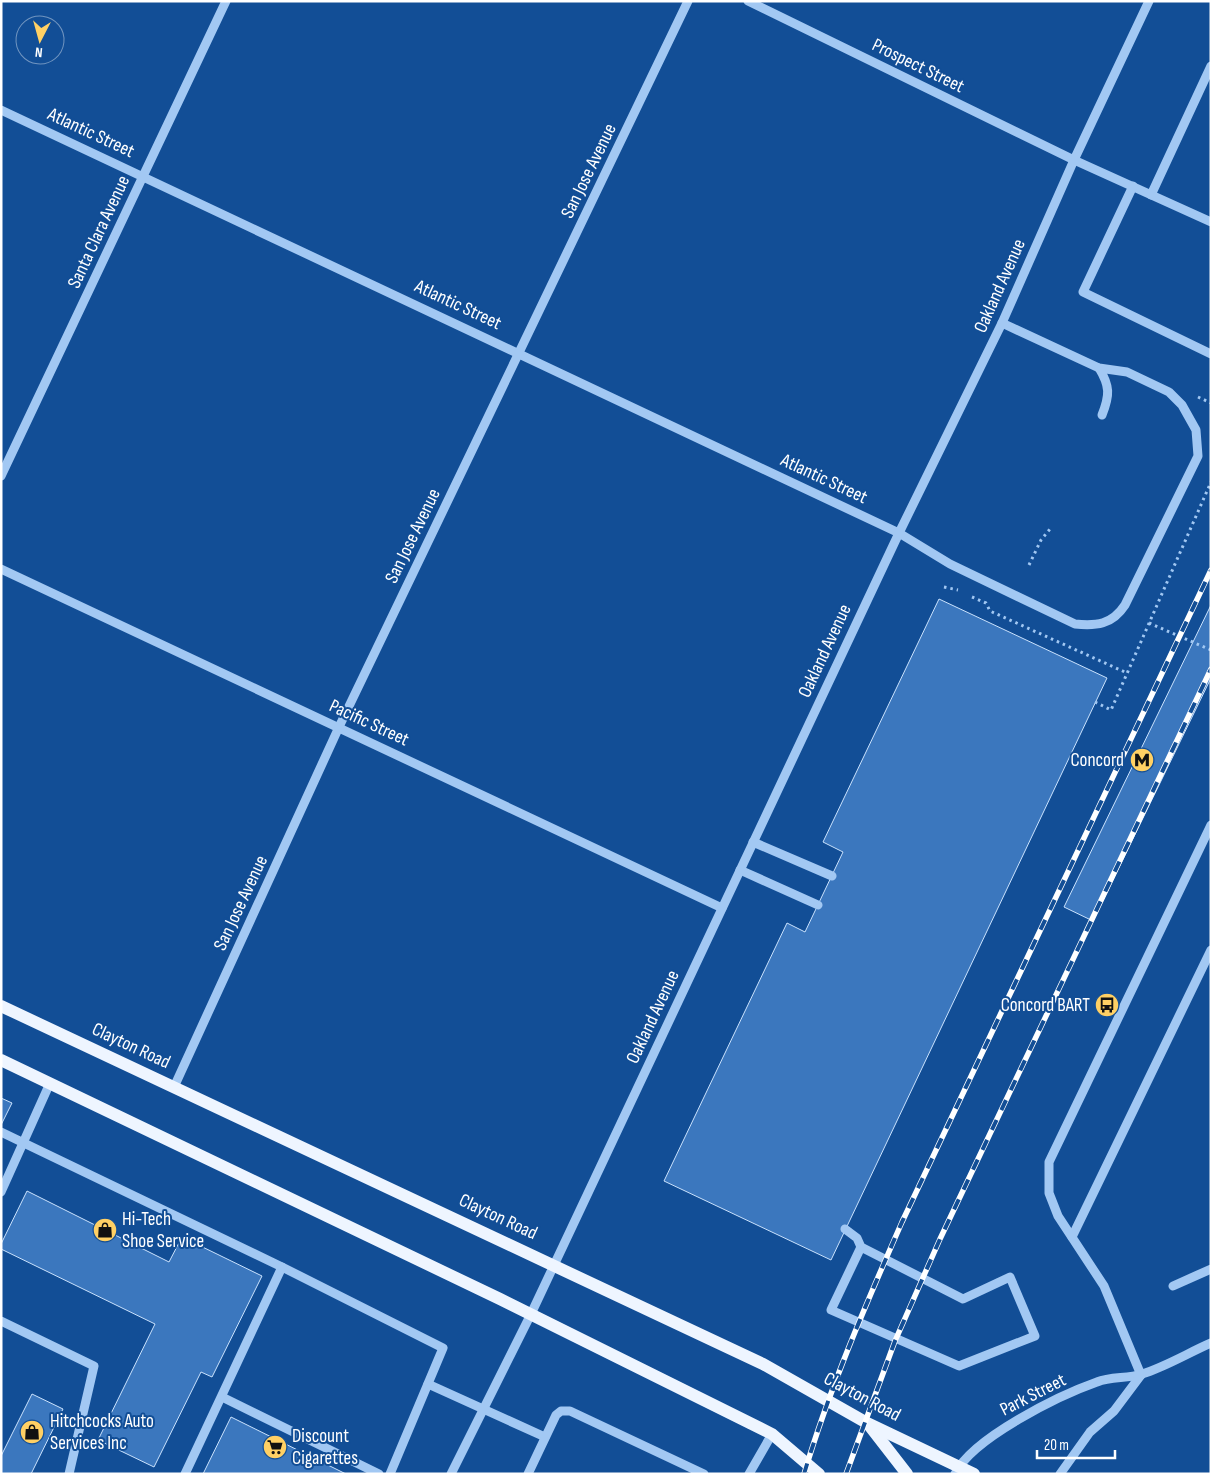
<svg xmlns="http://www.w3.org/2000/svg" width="1212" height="1475" font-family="'Sofia Sans Condensed',sans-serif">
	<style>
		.building { fill: #3b77be; stroke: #cae2fd }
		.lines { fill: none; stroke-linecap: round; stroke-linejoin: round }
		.path { stroke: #a2c8f3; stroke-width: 3; stroke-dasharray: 2.5 4; stroke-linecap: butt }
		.minor { stroke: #a2c8f3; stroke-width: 9 }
		.major { stroke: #eef5ff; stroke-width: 12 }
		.rail-casing { stroke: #fff; stroke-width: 5.5 }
		.rail { stroke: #124e96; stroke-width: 4; stroke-dasharray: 11; stroke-linecap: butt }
		.labels { text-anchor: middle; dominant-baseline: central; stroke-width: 4; stroke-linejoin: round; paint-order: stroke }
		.street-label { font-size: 19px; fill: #fff; stroke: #124e96 }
		.poi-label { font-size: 19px; fill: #fff; stroke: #124e96; text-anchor: start }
	</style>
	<rect width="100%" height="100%" fill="#124e96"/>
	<g class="building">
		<path d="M939 599 1107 678 831 1260 664 1181 787 923 805 932 843 852 823 842Z"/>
		<path d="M1211 605V678L1093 921 1064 907Z"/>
		<path d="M1 1098 12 1103 1 1125Z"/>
		<path d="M27 1191 169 1262 182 1237 262 1276 212 1377 201 1372 154 1467 98 1440 155 1324 1 1249V1244Z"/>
		<path d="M32 1394 63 1409 31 1474H1V1456Z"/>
		<path d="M231 1417 346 1474H203Z"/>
	</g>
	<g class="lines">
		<g class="path">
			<path d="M1198 397 1211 403"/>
			<path d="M1029 565 1041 540 1050 529"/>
			<path d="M944 587 958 590"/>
			<path d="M972 597 986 603 990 611 1127 673"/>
			<path d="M1149 623 1211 650"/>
			<path d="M1095 702 1111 710 1211 482"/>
		</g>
		<g class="minor">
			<path d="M748 1 1074 160 1211 222"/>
			<path d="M1 110 899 533 950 564 1075 624C1096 626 1112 625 1125 605L1198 456 1196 430 1182 405 1169 392 1127 372 1099 368 1002 323"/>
			<path d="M1133 186 1083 292 1211 354"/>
			<path d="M1151 195 1211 66"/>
			<path d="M1099 368C1110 386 1110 395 1102 415"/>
			<path d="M1 476 226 1"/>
			<path d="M1 569 722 908"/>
			<path d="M753 842 832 876"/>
			<path d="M740 870 818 905"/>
			<path d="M174 1087 339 727 688 1"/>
			<path d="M1 1132 282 1267 443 1348 390 1474"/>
			<path d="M1 1192 50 1083"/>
			<path d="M845 1229 857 1238 861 1247 963 1299 1010 1277 1035 1336 959 1366 831 1310 861 1247"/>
			<path d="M1072 1237 1211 950"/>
			<path d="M1173 1286 1211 1269"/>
			<path d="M1 1321 94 1366 69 1474"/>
			<path d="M1141 1375 1104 1286 1058 1216 1049 1193V1162L1211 825"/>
			<path d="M428 1384 545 1437"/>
			<path d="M222 1397 379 1474"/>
			<path d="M185 1474 282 1267"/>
			<path d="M451 1474 531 1314 899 533 1002 323 1074 160 1149 1"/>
			<path d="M528 1474 556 1415 561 1411H570L704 1474"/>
			<path d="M749 1474 772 1434"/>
			<path d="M955 1474C972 1438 1060 1395 1097 1382 1111 1376 1127 1379 1142 1374 1165 1367 1188 1353 1211 1343"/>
			<path d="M1060 1474 1090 1432 1114 1411 1141 1375"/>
		</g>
		<g class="major">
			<path d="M1 1006 763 1364 867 1423 974 1474"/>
			<path d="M1 1060 500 1299 772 1434 819 1474"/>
			<path d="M869 1425 907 1474"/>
		</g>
		<g class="rail-casing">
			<g id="rail">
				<path d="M804 1474C830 1387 866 1304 902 1222L1211 570"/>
				<path d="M846 1474 895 1341 940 1239 1211 669"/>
			</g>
		</g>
		<use href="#rail" class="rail"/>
	</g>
	<defs>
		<g id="metro-disc" transform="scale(1.25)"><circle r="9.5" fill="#ffd064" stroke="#124e96"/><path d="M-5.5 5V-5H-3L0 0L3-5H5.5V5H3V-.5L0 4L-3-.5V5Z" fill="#111"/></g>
		<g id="bus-disc" transform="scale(1.25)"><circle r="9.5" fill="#ffd064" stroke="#124e96"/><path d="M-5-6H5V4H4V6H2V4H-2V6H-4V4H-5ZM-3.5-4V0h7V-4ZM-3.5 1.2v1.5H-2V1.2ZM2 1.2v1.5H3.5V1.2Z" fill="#111"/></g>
		<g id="shop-disc" transform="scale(1.25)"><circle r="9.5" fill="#ffd064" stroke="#124e96"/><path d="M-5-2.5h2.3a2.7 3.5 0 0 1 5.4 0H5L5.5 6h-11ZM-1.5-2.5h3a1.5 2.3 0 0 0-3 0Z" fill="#111"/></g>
		<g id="supermarket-disc" transform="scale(1.25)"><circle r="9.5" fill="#ffd064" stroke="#124e96"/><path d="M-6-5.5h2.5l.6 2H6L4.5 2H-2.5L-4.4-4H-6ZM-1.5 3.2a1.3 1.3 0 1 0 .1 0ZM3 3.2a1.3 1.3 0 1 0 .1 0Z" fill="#111"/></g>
	</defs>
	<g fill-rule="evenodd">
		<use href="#metro-disc" x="1142" y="760"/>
		<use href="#bus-disc" x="1107" y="1005"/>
		<use href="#shop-disc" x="105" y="1230"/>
		<use href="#shop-disc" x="32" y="1432"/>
		<use href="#supermarket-disc" x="275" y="1447"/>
	</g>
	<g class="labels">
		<g class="street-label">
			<text transform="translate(918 66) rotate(26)">Prospect Street</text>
			<text transform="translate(91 133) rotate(25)">Atlantic Street</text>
			<text transform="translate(589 171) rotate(-64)">San Jose Avenue</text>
			<text transform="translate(99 232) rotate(-65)">Santa Clara Avenue</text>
			<text transform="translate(1000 286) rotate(-66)">Oakland Avenue</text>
			<text transform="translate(458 305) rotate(25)">Atlantic Street</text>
			<text transform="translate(824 479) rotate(25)">Atlantic Street</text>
			<text transform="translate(413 536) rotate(-64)">San Jose Avenue</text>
			<text transform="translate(825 651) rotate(-65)">Oakland Avenue</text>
			<text transform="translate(369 723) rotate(25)">Pacific Street</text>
			<text transform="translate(241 903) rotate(-65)">San Jose Avenue</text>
			<text transform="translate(653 1017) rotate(-65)">Oakland Avenue</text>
			<text transform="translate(131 1046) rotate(25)">Clayton Road</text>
			<text transform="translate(498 1217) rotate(25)">Clayton Road</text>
			<text transform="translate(1033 1395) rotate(-27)">Park Street</text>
			<text transform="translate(862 1397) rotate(28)">Clayton Road</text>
		</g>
		<g class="poi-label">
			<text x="1124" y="760" text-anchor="end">Concord</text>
			<text x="1090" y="1005" text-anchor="end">Concord BART</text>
			<text x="122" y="1219">Hi-Tech<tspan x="122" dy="22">Shoe Service</tspan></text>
			<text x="50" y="1421">Hitchcocks Auto<tspan x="50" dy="22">Services Inc</tspan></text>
			<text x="292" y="1436">Discount<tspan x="292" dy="22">Cigarettes</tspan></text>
		</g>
	</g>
	<rect width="1212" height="1475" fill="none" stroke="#ffffff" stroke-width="5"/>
	<g transform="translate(40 40) rotate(186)"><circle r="24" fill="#124e96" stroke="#7195c0"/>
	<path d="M0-4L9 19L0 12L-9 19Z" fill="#ffd064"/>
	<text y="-8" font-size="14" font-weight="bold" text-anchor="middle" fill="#ffffff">N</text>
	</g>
	<path d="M1037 1450v8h78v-8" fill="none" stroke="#ffffff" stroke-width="2.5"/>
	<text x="1044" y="1450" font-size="15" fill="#ffffff" stroke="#124e96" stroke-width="4" paint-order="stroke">20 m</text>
</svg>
